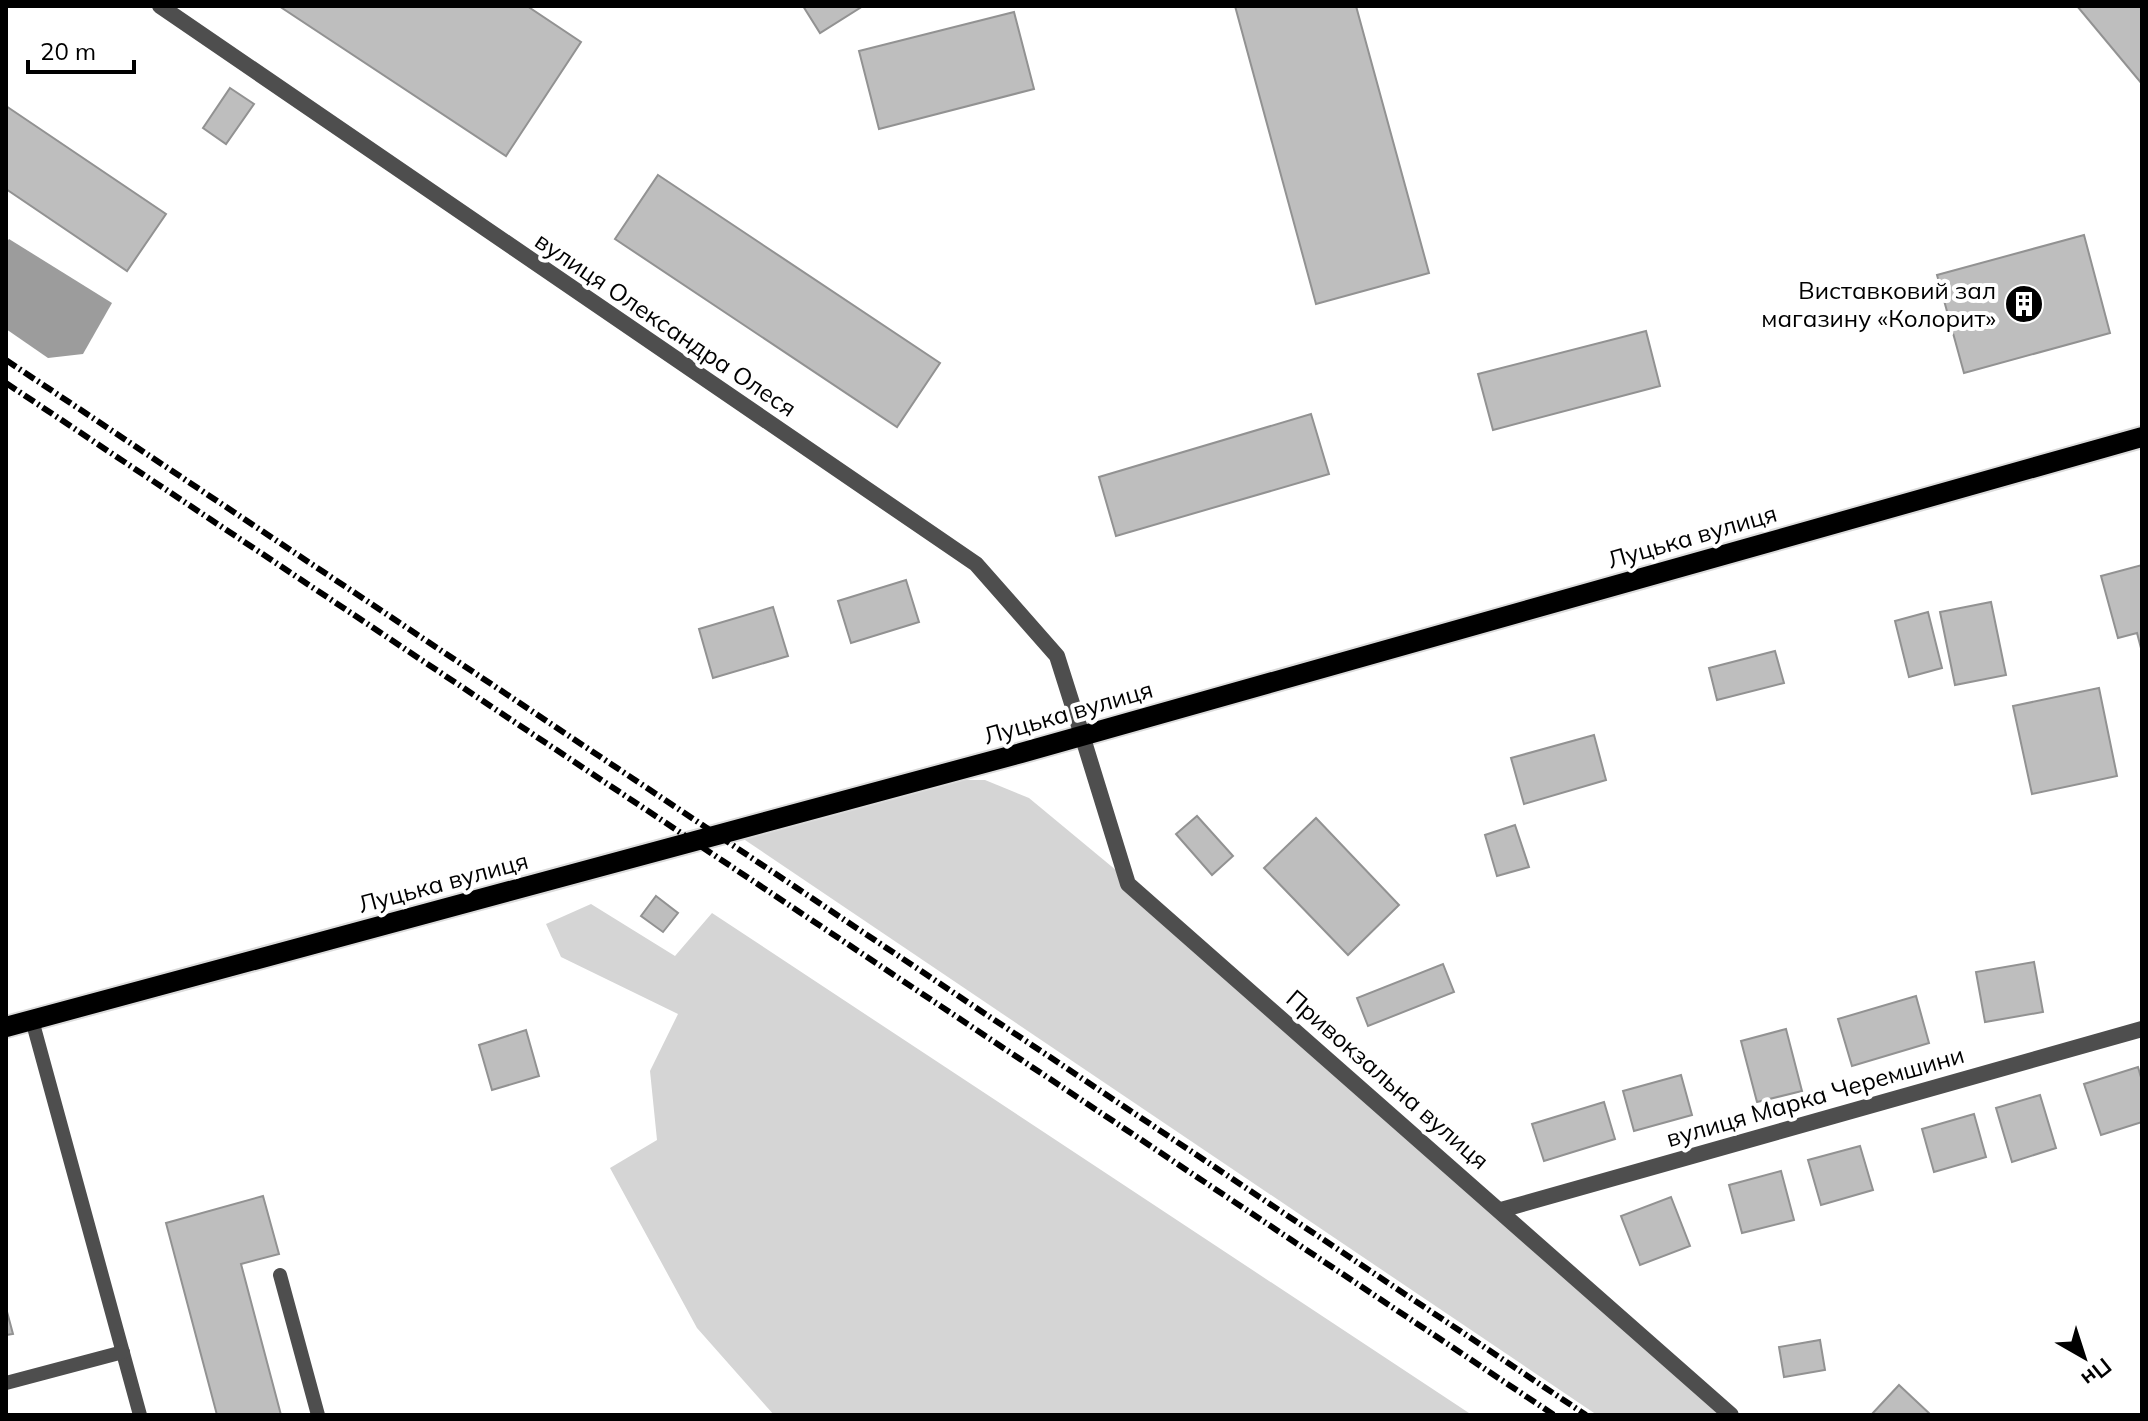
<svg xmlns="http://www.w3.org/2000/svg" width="2148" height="1421" font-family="Mulish,sans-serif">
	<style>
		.green { fill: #d5d5d5 }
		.water { fill: #9c9c9c }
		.building { fill: #bebebe; stroke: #929292; stroke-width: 2 }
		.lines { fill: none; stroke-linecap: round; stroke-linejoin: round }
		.primary-casing { stroke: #dbdbdb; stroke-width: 24 }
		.service { stroke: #4e4e4e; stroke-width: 14 }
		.minor { stroke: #4e4e4e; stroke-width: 16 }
		.tertiary { stroke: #4e4e4e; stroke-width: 16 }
		.primary { stroke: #000; stroke-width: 20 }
		.rail { stroke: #000; stroke-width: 6; stroke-dasharray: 12 4 2 4; stroke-linecap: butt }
		.labels { text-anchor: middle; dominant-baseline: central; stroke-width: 8; stroke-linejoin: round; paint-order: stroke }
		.poi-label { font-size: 24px; fill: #000; stroke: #fff; text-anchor: end }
		.street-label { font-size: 24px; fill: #000; stroke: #fff }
	</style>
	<rect width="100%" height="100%" fill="#fff"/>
	<g class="green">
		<path d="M944 780H985L1029 798 1146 895 1739 1415H1597L739 836Z"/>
		<path d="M591 904 675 956 712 913 1472 1415H774L697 1328 610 1168 657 1140 650 1071 678 1014 561 957 546 924Z"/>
	</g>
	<path class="water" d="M9 239 112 303 83 354 48 358 6 329V243Z"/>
	<g class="building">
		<path d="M279 6H527L581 42 506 156Z"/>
		<path d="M803 6H863L820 33Z"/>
		<path d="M1235 6H1356L1429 273 1316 304Z"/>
		<path d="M2077 6H2142V84Z"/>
		<path d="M1014 12 1034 89 879 129 859 51Z"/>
		<path d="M230 88 254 104 226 144 203 128Z"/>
		<path d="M6 106 166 214 127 271 6 189Z"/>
		<path d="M658 175 940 363 897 427 615 239Z"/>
		<path d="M2084 235 2110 333 1964 373 1937 275Z"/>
		<path d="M1646 331 1660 386 1493 430 1478 374Z"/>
		<path d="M1311 414 1329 474 1116 536 1099 477Z"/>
		<path d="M2142 565V652L2137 633 2118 638 2101 576Z"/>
		<path d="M906 580 919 622 851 643 838 601Z"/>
		<path d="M1991 602 2006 675 1955 685 1940 612Z"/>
		<path d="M773 607 788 656 713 678 699 629Z"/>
		<path d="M1928 612 1942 668 1909 677 1895 621Z"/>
		<path d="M1775 651 1784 683 1717 700 1709 668Z"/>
		<path d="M2099 688 2117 776 2032 794 2013 706Z"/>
		<path d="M1594 735 1606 780 1524 804 1511 758Z"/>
		<path d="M1197 816 1233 856 1212 875 1176 834Z"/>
		<path d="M1316 818 1399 905 1348 955 1264 868Z"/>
		<path d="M1515 825 1529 867 1497 876 1485 835Z"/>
		<path d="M656 896 678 913 663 932 641 916Z"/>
		<path d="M2034 962 2043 1012 1985 1022 1976 972Z"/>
		<path d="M1443 964 1454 992 1368 1026 1357 998Z"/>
		<path d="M1916 996 1929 1043 1852 1066 1838 1019Z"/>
		<path d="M1786 1029 1802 1091 1757 1102 1741 1041Z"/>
		<path d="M526 1030 539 1076 492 1090 479 1045Z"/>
		<path d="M2138 1067 2142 1081V1122L2101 1135 2084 1084Z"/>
		<path d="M1681 1075 1692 1115 1634 1131 1623 1091Z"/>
		<path d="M2040 1095 2056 1148 2012 1162 1996 1108Z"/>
		<path d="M1604 1102 1615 1139 1544 1161 1532 1124Z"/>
		<path d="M1974 1114 1986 1157 1934 1172 1922 1129Z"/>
		<path d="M1860 1146 1873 1190 1821 1205 1808 1160Z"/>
		<path d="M1781 1171 1794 1220 1742 1233 1729 1185Z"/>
		<path d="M263 1196 279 1254 241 1264 281 1415H217L166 1223Z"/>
		<path d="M1671 1197 1690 1246 1640 1265 1621 1216Z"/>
		<path d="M6 1308 13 1334 6 1335Z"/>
		<path d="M1820 1340 1825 1370 1784 1377 1779 1347Z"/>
		<path d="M1899 1385 1931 1415H1871Z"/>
	</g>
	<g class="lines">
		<g class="primary-casing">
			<path id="primary" d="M6 1027 1021 753 2142 437"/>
		</g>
		<g class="service">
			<path d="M32 1020 140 1415"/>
			<path d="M280 1275 318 1415"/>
			<path d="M6 1383 123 1352"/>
		</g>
		<g class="minor">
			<path d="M160 6 976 564 1057 656 1082 735"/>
			<path d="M1501 1210 2142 1029"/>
		</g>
		<path class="tertiary" d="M1082 735 1128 884 1731 1415"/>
		<use href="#primary" class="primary"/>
		<g class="rail">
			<path d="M6 360 1586 1415"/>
			<path d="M6 383 1554 1415"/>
		</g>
	</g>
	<defs>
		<g id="building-disc" transform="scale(2)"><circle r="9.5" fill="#000" stroke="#fff"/><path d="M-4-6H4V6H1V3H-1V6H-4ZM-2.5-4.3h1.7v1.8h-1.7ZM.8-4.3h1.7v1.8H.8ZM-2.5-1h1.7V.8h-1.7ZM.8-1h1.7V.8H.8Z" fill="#fff"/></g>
	</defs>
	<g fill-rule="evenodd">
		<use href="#building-disc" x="2024" y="304"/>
	</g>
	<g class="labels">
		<g class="poi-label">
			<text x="1996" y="290">Виставковий зал<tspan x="1996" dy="28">магазину «Колорит»</tspan></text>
		</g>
		<g class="street-label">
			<text transform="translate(666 324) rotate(34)">вулиця Олександра Олеся</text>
			<text transform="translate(1692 536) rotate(-16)">Луцька вулиця</text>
			<text transform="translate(1068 712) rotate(-16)">Луцька вулиця</text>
			<text transform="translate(443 882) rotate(-15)">Луцька вулиця</text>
			<text transform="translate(1388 1079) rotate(41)">Привокзальна вулиця</text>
			<text transform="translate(1815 1096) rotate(-16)">вулиця Марка Черемшини</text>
		</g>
	</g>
	<rect width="2148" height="1421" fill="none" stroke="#000000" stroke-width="16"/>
	<g transform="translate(2084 1357) rotate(141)" stroke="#ffffff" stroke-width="6" paint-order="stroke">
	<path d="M0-6L14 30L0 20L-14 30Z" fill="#000000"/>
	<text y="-12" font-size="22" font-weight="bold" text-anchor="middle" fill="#000000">Пн</text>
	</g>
	<path d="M28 60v12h106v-12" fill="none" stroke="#000000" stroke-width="4"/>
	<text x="40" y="60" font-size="24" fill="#000000" stroke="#ffffff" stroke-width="6" paint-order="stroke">20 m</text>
</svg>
